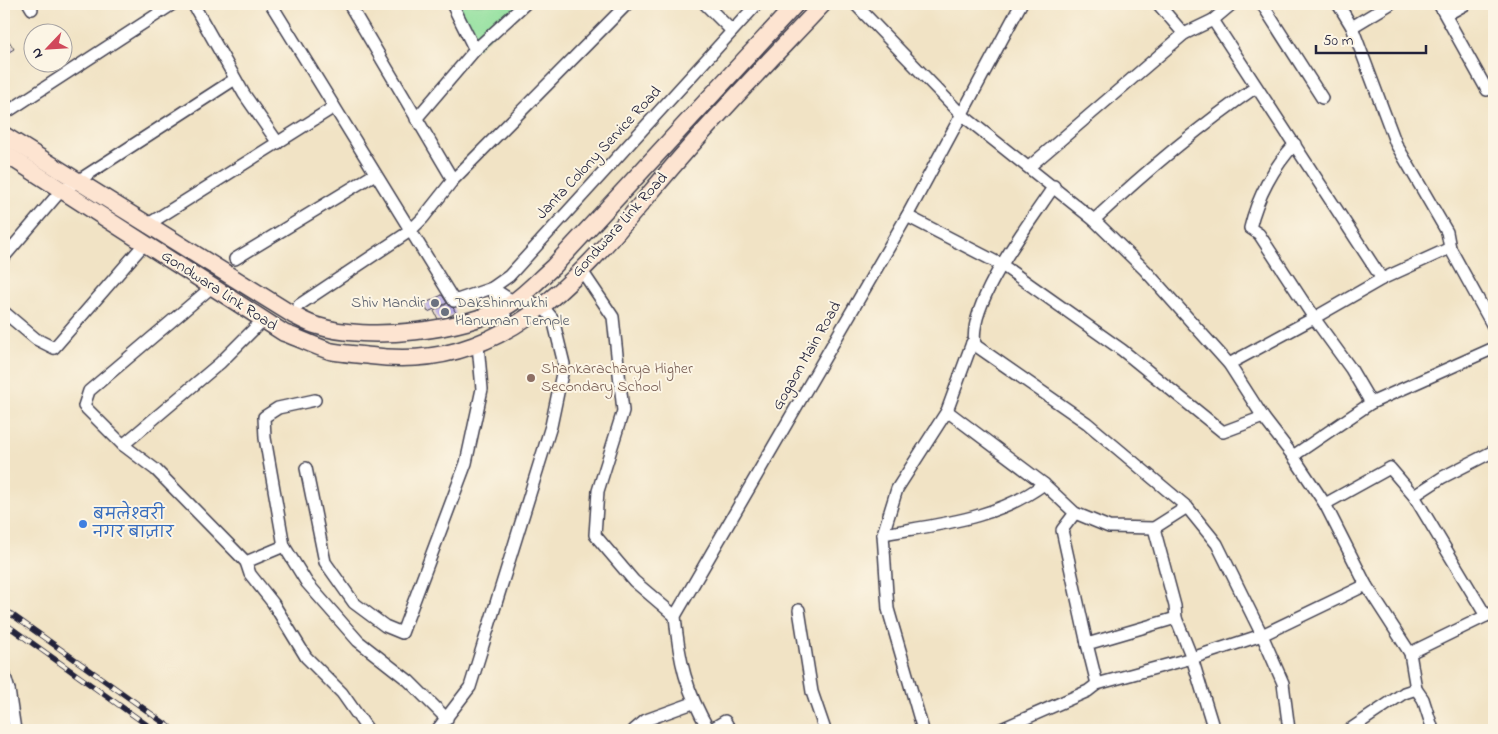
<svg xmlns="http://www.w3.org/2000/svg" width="1498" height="734" font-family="'Indie Flower','Playpen Sans Deva',sans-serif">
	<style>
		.green { fill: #92e09e; stroke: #5a816c }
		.building { fill: #aea0e4 }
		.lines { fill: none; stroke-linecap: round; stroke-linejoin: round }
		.street-casing { stroke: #413f50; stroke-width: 14 }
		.secondary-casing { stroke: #413f50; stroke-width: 19 }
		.street { stroke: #fff; stroke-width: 11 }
		.secondary { stroke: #fde4d1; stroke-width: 16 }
		.rail-casing { stroke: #22223b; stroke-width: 5.5 }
		.rail { stroke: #fcf5e5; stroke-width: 4; stroke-dasharray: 11; stroke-linecap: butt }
		.worship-dot { fill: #6b7280; stroke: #fcf5e5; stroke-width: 2 }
		.education-dot { fill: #8d6e63; stroke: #fcf5e5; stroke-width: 2 }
		.shop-dot { fill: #3f7fe0; stroke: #fcf5e5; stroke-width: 2 }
		.labels { text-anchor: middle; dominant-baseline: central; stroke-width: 4; stroke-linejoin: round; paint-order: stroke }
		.street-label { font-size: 16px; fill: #22223b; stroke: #fcf5e5 }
		.worship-label { font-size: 16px; fill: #5b616d; stroke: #fcf5e5; text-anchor: end }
		.education-label { font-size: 16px; fill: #785e54; stroke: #fcf5e5; text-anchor: start }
		.shop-label { font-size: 16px; fill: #366cbe; stroke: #fcf5e5; text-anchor: start }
	</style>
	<rect width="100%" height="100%" fill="#fcf5e5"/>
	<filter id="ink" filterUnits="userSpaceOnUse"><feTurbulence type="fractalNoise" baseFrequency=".02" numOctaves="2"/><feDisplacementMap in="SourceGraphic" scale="10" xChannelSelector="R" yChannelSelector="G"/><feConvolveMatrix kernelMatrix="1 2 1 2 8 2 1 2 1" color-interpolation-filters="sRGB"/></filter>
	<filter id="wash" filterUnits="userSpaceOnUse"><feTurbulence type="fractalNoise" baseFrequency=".0096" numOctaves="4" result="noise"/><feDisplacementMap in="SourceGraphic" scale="20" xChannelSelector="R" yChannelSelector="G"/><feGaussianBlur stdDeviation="1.12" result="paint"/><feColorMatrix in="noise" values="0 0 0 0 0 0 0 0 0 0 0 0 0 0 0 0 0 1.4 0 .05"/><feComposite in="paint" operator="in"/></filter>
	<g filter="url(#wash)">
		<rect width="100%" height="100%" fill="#f1e3c5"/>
		<path class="green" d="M452 4H525L475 50Z"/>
		<g id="blocks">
			<g class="building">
				<path d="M4 33 14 49 4 55Z"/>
				<path d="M442 295 447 303 428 312 424 304Z"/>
				<path d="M450 302 456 313 439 321 434 311Z"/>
			</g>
		</g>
	</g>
	<g filter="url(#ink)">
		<use href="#blocks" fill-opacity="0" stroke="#413f50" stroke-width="1"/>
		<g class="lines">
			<g class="street-casing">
				<g id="street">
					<path d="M29 4 32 9"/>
					<path d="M193 4 244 94 278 143"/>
					<path d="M271 4 454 301 492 288 514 302 524 299 543 307 553 319 564 364 551 426 470 687 437 730"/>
					<path d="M349 4 453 180"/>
					<path d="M452 4 475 50"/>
					<path d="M705 4 732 31"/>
					<path d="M855 4 961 114 1094 220 1145 270 1229 364 1263 417 1293 456 1325 504 1366 585 1410 653 1416 689 1423 699 1433 730"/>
					<path d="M1158 4 1184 34"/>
					<path d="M1262 4 1322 98"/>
					<path d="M1338 4 1352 27 1396 144 1447 232 1450 248 1494 328"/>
					<path d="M1439 4 1487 90 1494 86"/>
					<path d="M1446 15 1466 4"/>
					<path d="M1213 20 1382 279"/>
					<path d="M1352 27 1390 4"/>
					<path d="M4 114 173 4"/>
					<path d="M416 119 475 50 525 4"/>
					<path d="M1295 144C1274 166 1257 198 1250 228L1259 234 1314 318 1351 369 1371 403"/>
					<path d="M1029 167 1184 34 1213 20 1232 4"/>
					<path d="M907 216 1002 265 1122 350 1223 432 1263 417"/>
					<path d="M1094 220C1146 171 1198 127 1256 87"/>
					<path d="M147 225 334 107"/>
					<path d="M4 257 59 193 235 79"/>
					<path d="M235 259 375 174"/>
					<path d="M582 271 613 317 623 411 598 491 595 535 634 581 675 616"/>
					<path d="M213 286 89 391 84 406 123 445 220 363 264 319"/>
					<path d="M299 305 410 231 423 218 453 180 627 4"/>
					<path d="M4 312 36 339 54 348 145 243"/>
					<path d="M511 328 492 288 509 276 757 4"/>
					<path d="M972 343 1087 423 1187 507 1217 544 1262 635 1283 683 1289 730"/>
					<path d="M1229 364 1314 318 1382 279 1450 248"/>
					<path d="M947 411 1044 484 1075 513 1109 527 1154 528 1187 507"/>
					<path d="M123 445 156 470 246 562 250 574 273 603 306 657 342 693 368 730"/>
					<path d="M1293 456 1371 403 1494 348"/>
					<path d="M306 468 325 562 354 603 385 626 402 633 466 463 482 389 478 345"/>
					<path d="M1414 496 1443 477 1494 451"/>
					<path d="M1325 504 1390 468 1414 496 1486 616"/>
					<path d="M1075 513 1062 530 1087 644"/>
					<path d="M1154 528 1175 606 1176 618 1192 658 1214 730"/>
					<path d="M883 534C940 524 997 519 1044 484"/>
					<path d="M284 546 307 583 358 641 409 681 447 719"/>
					<path d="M246 562 284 546 265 438 264 417 278 408 315 400"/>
					<path d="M799 610 812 692 825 730"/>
					<path d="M1410 653 1494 612"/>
					<path d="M4 673 9 690 5 695"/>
					<path d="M1097 684 1087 644 1176 618"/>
					<path d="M9 690 15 730"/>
					<path d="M634 730 646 720 693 703"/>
					<path d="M709 730C686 691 679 661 675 616L907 216 1021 4"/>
					<path d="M710 730 725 721 730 730"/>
					<path d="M923 730 888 609 883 534 897 489 947 411 972 343 975 344C967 303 1031 221 1054 186"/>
					<path d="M999 730 1088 691 1097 684 1192 658 1262 635 1366 585"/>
					<path d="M1349 730 1404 693 1416 689"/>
				</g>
			</g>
			<g class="secondary-casing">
				<g id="secondary">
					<path d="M4 135 293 315C301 319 309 324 318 326 366 342 466 331 509 305 525 295 539 279 553 267L796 4"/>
					<path d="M4 153 284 333C299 338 314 346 330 351 343 354 358 354 371 356 515 375 591 261 674 165 722 109 773 57 823 4"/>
				</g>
			</g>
			<use href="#street" class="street"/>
			<use href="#secondary" class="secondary"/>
			<g class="rail-casing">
				<g id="rail">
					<path d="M4 609 174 730"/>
					<path d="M4 623 154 730"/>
				</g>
			</g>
			<use href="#rail" class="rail"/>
		</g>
	</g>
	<g class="worship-dot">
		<circle cx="435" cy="303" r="5"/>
		<circle cx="445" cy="312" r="5"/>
	</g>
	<circle class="education-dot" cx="531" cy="378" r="5"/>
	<circle class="shop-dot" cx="83" cy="524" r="5"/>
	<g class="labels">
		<g class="street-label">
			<text transform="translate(599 153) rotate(-47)">Janta Colony Service Road</text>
			<text transform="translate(620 225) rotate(-48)">Gondwara Link Road</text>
			<text transform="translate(219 291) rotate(33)">Gondwara Link Road</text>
			<text transform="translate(807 356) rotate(-60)">Gogaon Main Road</text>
		</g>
		<g class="worship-label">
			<text x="425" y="303">Shiv Mandir</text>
			<text x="455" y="303" text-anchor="start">Dakshinmukhi<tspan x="455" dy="18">Hanuman Temple</tspan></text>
		</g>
		<g class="education-label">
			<text x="541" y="369">Shankaracharya Higher<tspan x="541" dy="18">Secondary School</tspan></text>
		</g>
		<g class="shop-label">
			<text x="93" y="515">बमलेश्वरी<tspan x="93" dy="18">नगर बाज़ार</tspan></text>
		</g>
	</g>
	<rect width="1498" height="734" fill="none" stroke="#fcf5e5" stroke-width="20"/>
	<g transform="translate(48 48) rotate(245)"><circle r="24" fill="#fcf5e5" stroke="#a5a1a1"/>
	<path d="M0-4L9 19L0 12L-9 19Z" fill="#d1495b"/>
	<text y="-8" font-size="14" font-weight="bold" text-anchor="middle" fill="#22223b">N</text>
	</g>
	<path d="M1316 45v8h110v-8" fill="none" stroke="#22223b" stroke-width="2.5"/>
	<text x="1323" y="45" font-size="15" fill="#22223b" stroke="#fcf5e5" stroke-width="4" paint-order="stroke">50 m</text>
</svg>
